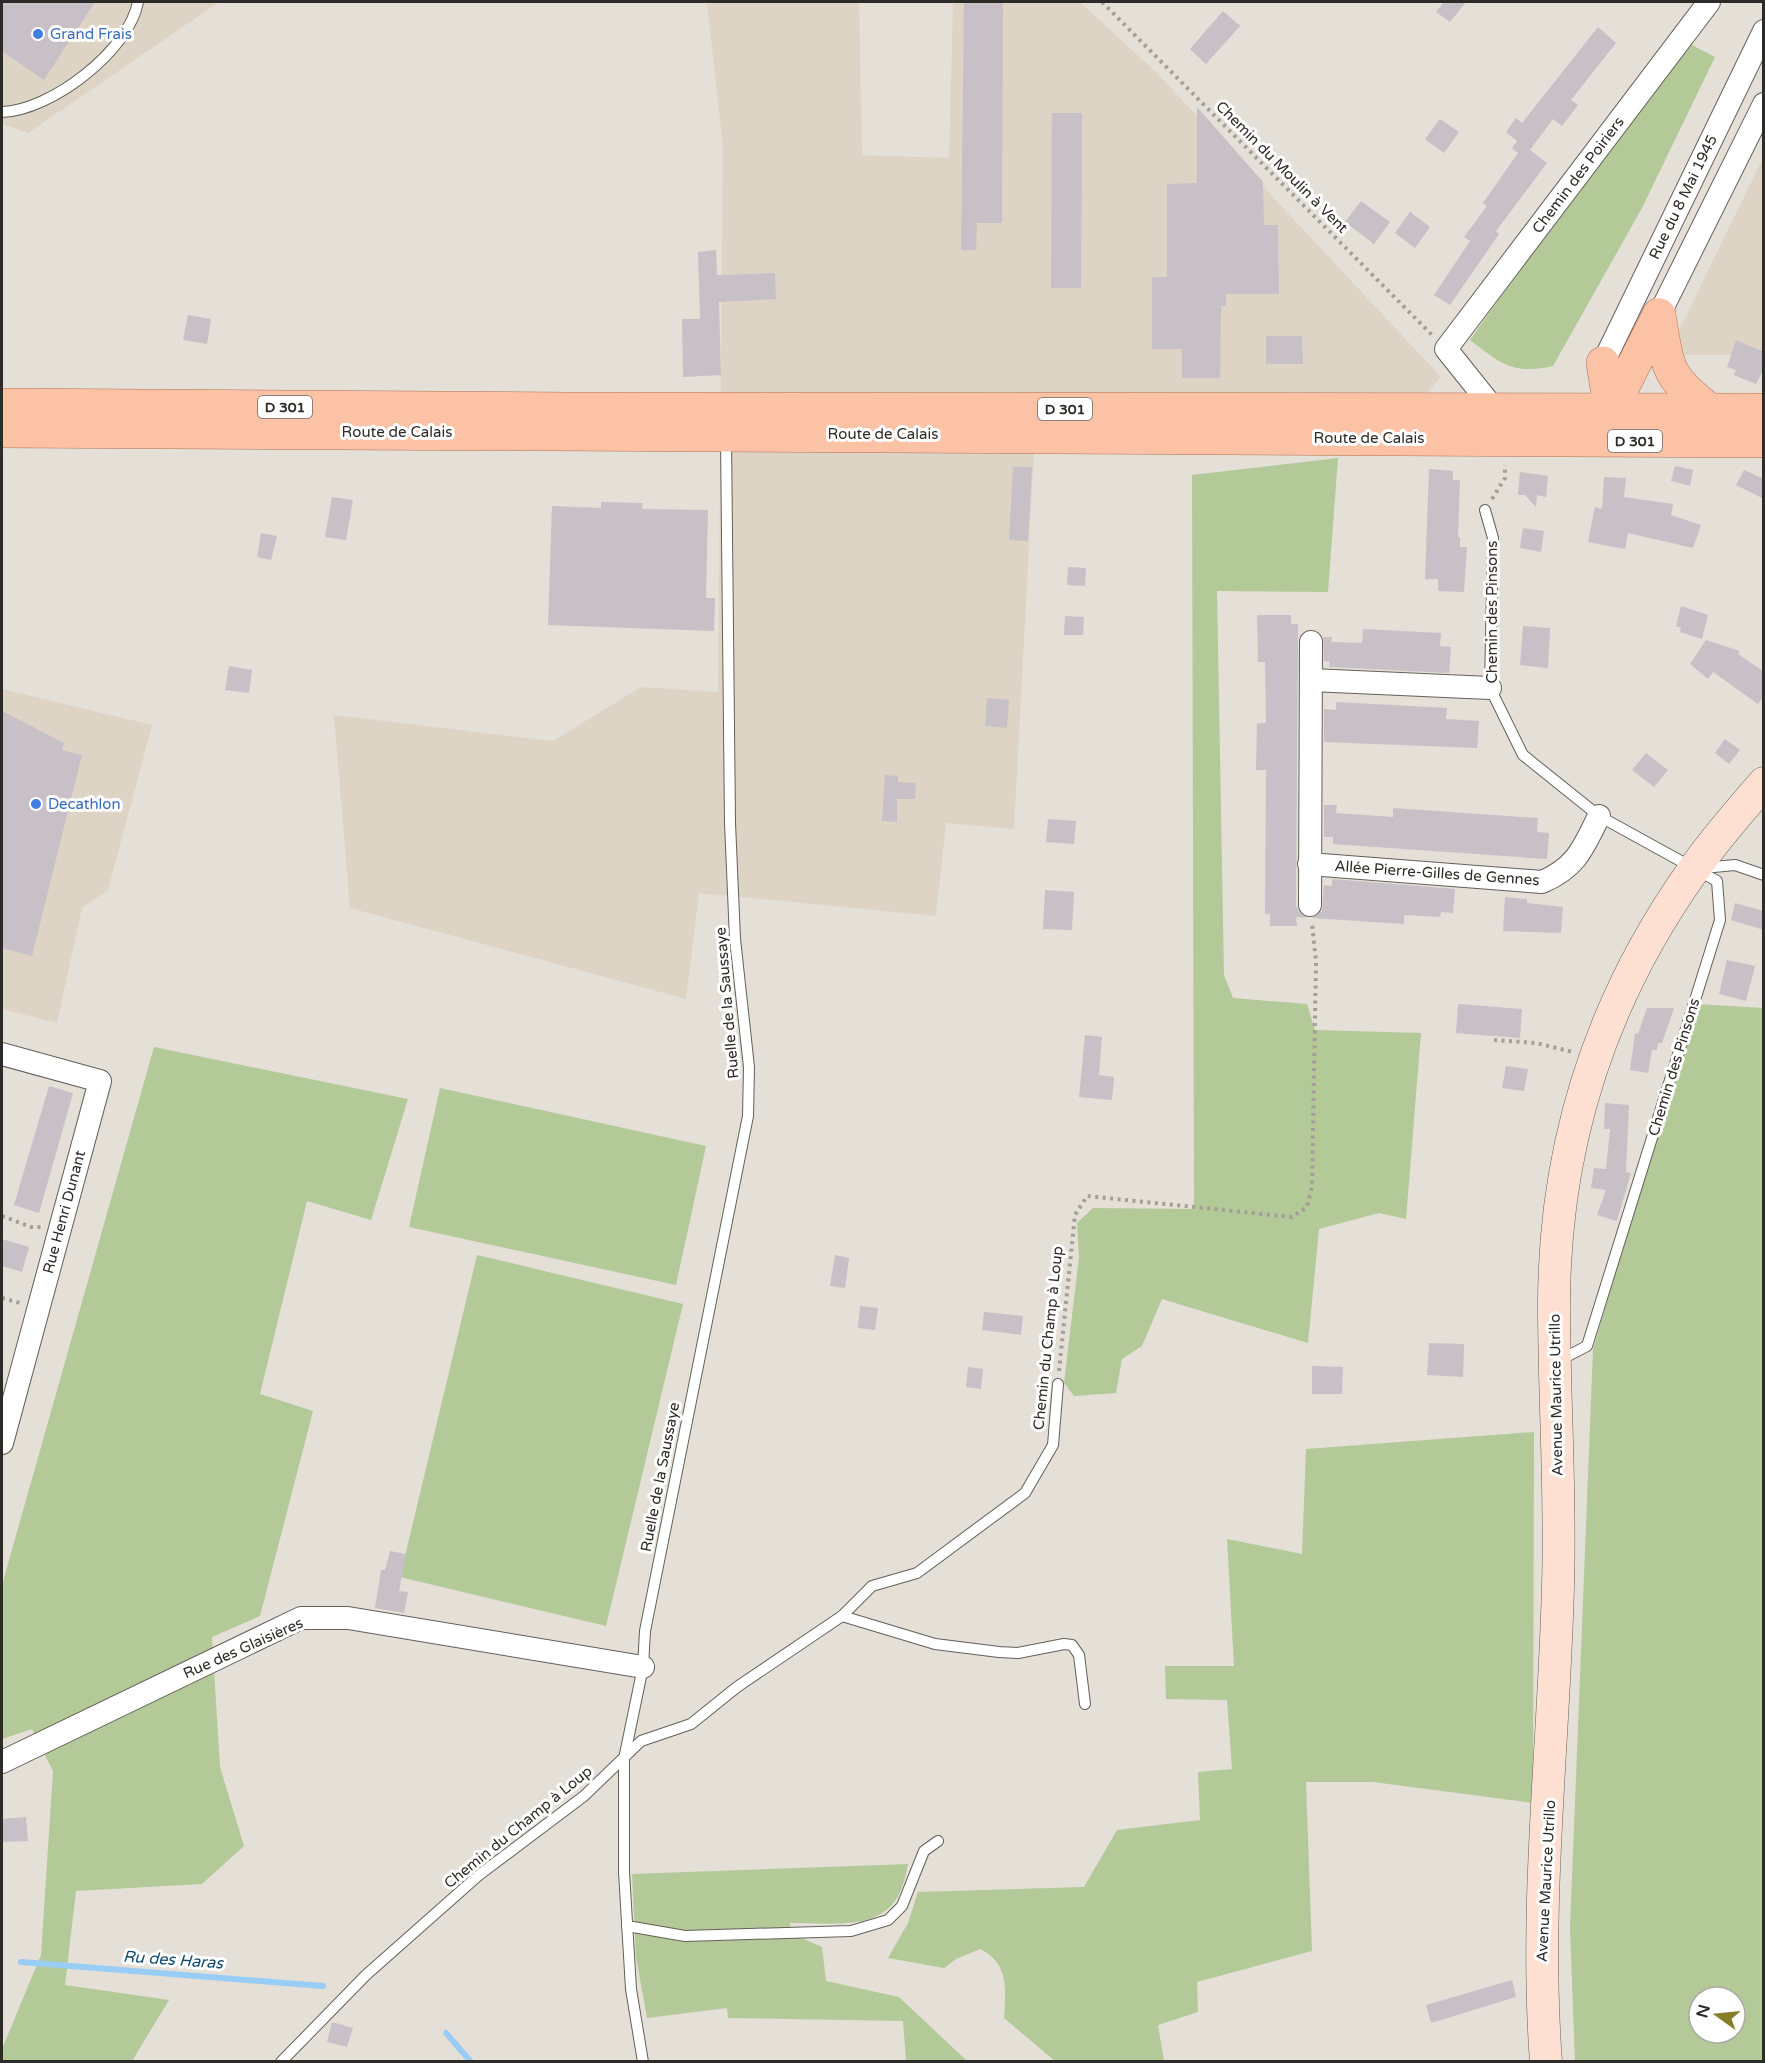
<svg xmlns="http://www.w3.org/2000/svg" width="1765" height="2063" font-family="'Varela Round',sans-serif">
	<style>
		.built { fill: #ddd4c5 }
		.green { fill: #b3c998; fill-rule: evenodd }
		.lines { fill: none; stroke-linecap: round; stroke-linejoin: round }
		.stream { stroke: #9acdf5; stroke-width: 6 }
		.building { fill: #c7c0c6 }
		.service-casing { stroke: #646059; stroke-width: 12 }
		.minor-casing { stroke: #646059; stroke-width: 24 }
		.secondary-casing { stroke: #646059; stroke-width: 33 }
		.primary-casing { stroke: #b17253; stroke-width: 34 }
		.path { stroke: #a29e98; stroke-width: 4; stroke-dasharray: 3 4.5; stroke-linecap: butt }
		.service { stroke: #fff; stroke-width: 10 }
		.minor { stroke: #fff; stroke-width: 22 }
		.secondary { stroke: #fde0d2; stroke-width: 32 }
		.primary { stroke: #fbc2a6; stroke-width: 33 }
		.shop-dot { fill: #3f7fe0; stroke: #fff; stroke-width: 2 }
		.labels { text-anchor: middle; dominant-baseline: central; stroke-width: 6; stroke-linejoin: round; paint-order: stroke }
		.shield { fill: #fff; stroke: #6c6b68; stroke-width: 1.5 }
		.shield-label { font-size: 14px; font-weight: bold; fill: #2d2b28 }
		.shop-label { font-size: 15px; fill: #366cbe; stroke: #fff; text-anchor: start }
		.street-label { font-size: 15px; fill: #2d2b28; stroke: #fff }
		.water-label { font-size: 16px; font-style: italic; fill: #0e4a70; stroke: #fff }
	</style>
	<rect width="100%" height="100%" fill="#e4dfd7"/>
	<g class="built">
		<path d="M2 2H219L28 133 2 124Z"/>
		<path d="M752 2H859L862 155 949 158 953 2H1080L1156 72 1441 377 1427 393 1037 395 1014 829 946 823 936 916 699 893 686 999 350 908 334 715 553 741 641 687 718 692 723 147 707 3Z"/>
		<path d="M1763 158V355H1667Z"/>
		<path d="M2 689 152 725 108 890 82 908 57 1023 2 1009Z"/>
	</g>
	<g class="green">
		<path d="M1688 43 1715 57 1642 208 1553 366C1513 375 1501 364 1470 340L1535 248Z"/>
		<path d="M1338 458 1328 592 1217 591 1224 975 1233 998 1307 1004 1315 1030 1421 1033 1406 1219 1379 1213 1319 1229 1308 1343 1162 1299 1142 1346 1122 1359 1116 1393 1074 1396 1064 1383 1079 1257 1077 1223 1093 1208 1194 1209 1192 475Z"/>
		<path d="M1696 1004 1763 1008V2061L1575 2062 1570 1928 1593 1349ZM1699 1997H1735V2033H1699Z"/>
		<path d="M154 1047 408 1099 371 1220 307 1201 260 1394 313 1411 260 1616 212 1637 220 1767 244 1846 202 1884 76 1891 65 1985 169 2000 132 2061 2 2062V2049L41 1955 53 1771 32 1729 2 1739V1585Z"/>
		<path d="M440 1088 706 1146 676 1285 409 1227Z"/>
		<path d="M477 1255 683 1304 606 1626 400 1577Z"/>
		<path d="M1534 1432 1533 1803 1373 1782H1306L1312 1951 1197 1982 1198 2012 1158 2025 1164 2061H1055L1004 2018C1006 1989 1009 1963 980 1949L956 1959 944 1968 888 1958 908 1923 918 1892 1084 1887 1117 1830 1200 1820 1198 1772 1232 1769 1227 1700 1166 1699 1165 1666H1234L1227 1539 1302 1554 1306 1449Z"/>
		<path d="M908 1864C906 1873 904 1883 900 1892 882 1933 827 1922 790 1923V1933L822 1947 826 1981 899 1997 967 2061H906L903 2021 728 2018 727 2008 647 2018 636 1957 632 1874Z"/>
	</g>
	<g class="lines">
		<g class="stream">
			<path d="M21 1962 323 1986"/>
			<path d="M446 2033 471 2062"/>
		</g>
	</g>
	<g class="building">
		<path d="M2 2H95L44 80 2 51Z"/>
		<path d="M964 2H1003L1002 223H977L976 250H961Z"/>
		<path d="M1444 2H1466L1450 22 1436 12Z"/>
		<path d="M1223 11 1240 26 1206 64 1190 49Z"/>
		<path d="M1598 27 1616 43 1571 100 1578 105 1562 126 1553 119 1530 150 1547 163 1496 231 1499 234 1450 305 1434 295 1470 241 1464 237 1487 206 1483 203 1518 153 1512 148 1517 141 1506 132 1516 118 1522 123Z"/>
		<path d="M1197 107 1263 182 1264 225H1278L1279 294H1226V306H1221L1220 378H1182V349H1152V277H1167V184L1197 183Z"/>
		<path d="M1052 113H1082L1081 288H1051Z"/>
		<path d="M1440 119 1459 132 1444 153 1425 139Z"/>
		<path d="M1361 201 1390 222 1374 244 1345 222Z"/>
		<path d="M1410 212 1430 227 1415 248 1395 233Z"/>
		<path d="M716 250 717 275 775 273 776 299 719 302 721 375 683 377 682 319H700L698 252Z"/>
		<path d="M188 315 211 319 207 344 183 340Z"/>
		<path d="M1266 336H1302L1303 364H1266Z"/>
		<path d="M1736 340 1764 352V368L1756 384 1734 375 1736 370 1727 367Z"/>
		<path d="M1675 466 1693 470 1690 486 1671 481Z"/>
		<path d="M1013 467H1032L1028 541 1009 540Z"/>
		<path d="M1429 469 1453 471V480H1460L1458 537H1460V547H1467L1464 592 1438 591V579H1425Z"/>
		<path d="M1744 470 1764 479V499L1736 485Z"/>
		<path d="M1520 472 1548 476 1546 497 1537 495 1536 507 1525 495H1518Z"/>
		<path d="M1604 477 1626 478 1624 497 1673 504 1671 515 1701 525 1693 548 1628 533 1625 549 1588 542 1595 507 1602 509Z"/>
		<path d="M332 497 353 500 346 540 325 537Z"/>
		<path d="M601 502 643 503 642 509 708 510 706 598H715L714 631 548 625 552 506 601 508Z"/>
		<path d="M1523 528 1544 531 1541 552 1520 548Z"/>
		<path d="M261 533 277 536 271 560 257 557Z"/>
		<path d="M1068 567 1086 568 1085 586 1067 585Z"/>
		<path d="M1681 606 1708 615 1702 639 1680 632 1681 628 1676 626Z"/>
		<path d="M1257 615H1291V624H1298L1296 905 1299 912 1306 918 1296 917 1297 926H1270V914H1265L1266 770H1256L1257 723H1266L1265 662H1258Z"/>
		<path d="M1065 616 1084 617 1083 635H1064Z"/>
		<path d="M1523 626 1550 628 1548 668 1520 665Z"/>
		<path d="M1363 629 1441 633 1440 646 1451 647 1449 673 1329 667 1330 662 1324 661 1323 637H1332L1331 642 1362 643Z"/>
		<path d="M1706 640 1740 651 1738 654 1764 672V696L1758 704 1713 672 1708 679 1690 664Z"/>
		<path d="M229 666 252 670 249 693 225 690Z"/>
		<path d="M987 698 1009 700 1007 728 985 726Z"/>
		<path d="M1336 702 1447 708 1446 719 1479 721 1477 748 1324 742V709L1336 710Z"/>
		<path d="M2 711 64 743 62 750 82 755 32 956 2 948Z"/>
		<path d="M1725 739 1740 750 1729 764 1715 753Z"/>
		<path d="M1646 753 1668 770 1654 787 1632 770Z"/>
		<path d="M885 775 898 776V782L916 783 915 799H897V822L882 821Z"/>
		<path d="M1324 805H1337L1336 813 1393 817V808L1538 818 1537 832 1549 833 1547 859 1333 844V837H1324Z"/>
		<path d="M1048 819 1076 821 1074 844 1046 842Z"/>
		<path d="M1332 879 1455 889 1453 913 1441 912 1440 917 1404 915V924L1312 918 1322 911 1324 885 1332 886Z"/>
		<path d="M1045 890 1074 892 1072 930 1043 929Z"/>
		<path d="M1505 897 1527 899V903L1563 907 1561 933 1503 931Z"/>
		<path d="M1735 903 1764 911V930L1731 920Z"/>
		<path d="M1727 960 1755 966 1746 1001 1719 994Z"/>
		<path d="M1458 1004 1522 1009 1520 1038 1456 1033Z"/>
		<path d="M1647 1008H1674L1662 1043H1658L1657 1050H1652L1648 1073 1630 1070 1635 1033 1638 1034Z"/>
		<path d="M1085 1035 1102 1037 1099 1075 1114 1077 1112 1100 1079 1097Z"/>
		<path d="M1506 1066 1528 1069 1524 1091 1502 1088Z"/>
		<path d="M49 1086 73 1093 39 1213 14 1205Z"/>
		<path d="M1605 1103 1629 1105 1626 1172 1631 1173 1617 1221 1597 1215 1606 1190 1591 1188 1594 1168 1606 1169 1610 1129H1604Z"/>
		<path d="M2 1239 29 1247 22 1272 2 1266Z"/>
		<path d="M835 1255 849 1258 845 1288 830 1286Z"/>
		<path d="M860 1306 878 1308 875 1330 858 1328Z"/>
		<path d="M984 1312 1023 1316 1021 1335 982 1330Z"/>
		<path d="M1429 1343 1464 1344 1463 1377 1427 1375Z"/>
		<path d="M1312 1366 1343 1367 1342 1394H1312Z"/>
		<path d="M968 1367 983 1369 981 1389 966 1387Z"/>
		<path d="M390 1551 406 1554 399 1591 408 1592 404 1613 375 1608 381 1570H385Z"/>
		<path d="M26 1817 28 1841 2 1842V1819Z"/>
		<path d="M1512 1980 1516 1997 1431 2023 1426 2005Z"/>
		<path d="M332 2022 353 2028 347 2047 327 2042Z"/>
	</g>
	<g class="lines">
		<g class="service-casing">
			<g id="service">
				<path d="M2 112C50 111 129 51 138 2"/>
				<path d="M1485 510 1493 538 1490 688 1523 755 1599 816 1717 881 1720 920 1587 1346 1560 1360"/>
				<path d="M1703 868 1735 865 1764 875"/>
				<path d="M842 1616 935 1644 999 1652 1018 1653 1064 1644 1072 1645 1079 1655 1085 1704"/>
				<path d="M627 1926 685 1936 851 1931 888 1920 902 1906 924 1851 938 1841"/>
				<path d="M281 2062 366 1975 479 1875 584 1796 641 1741 691 1724 737 1687 842 1616 872 1586 917 1573 1025 1493 1053 1445 1058 1384"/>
				<path d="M643 2062 631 1989 624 1872V1759L643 1667 645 1631 748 1116 749 1067 735 939 730 823 726 438"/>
			</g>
		</g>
		<g class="minor-casing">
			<g id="minor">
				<path d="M1659 315 1764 104"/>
				<path d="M1603 363 1764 31"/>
				<path d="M1494 409 1446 349 1709 2"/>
				<path d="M1311 680 1490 688"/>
				<path d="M1309 864 1542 882C1577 867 1583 848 1599 816"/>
				<path d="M1310 905 1311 642"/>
				<path d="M2 1054 100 1081 2 1443"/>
				<path d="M2 1762 301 1618H348L643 1667"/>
			</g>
		</g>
		<g class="secondary-casing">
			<path id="secondary" d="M1546 2062C1534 1904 1554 1744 1558 1586 1561 1492 1554 1399 1554 1305 1554 1145 1600 1002 1692 872 1713 841 1739 812 1764 783"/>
		</g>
		<g class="primary-casing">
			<g id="primary">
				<path d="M1659 315C1668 369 1666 376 1710 410"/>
				<path d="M1603 363 1611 414"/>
				<path d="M2 405 568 409 1764 410"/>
				<path d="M1611 410 1659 315"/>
				<path d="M2 431 1764 441"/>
			</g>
		</g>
		<g class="path">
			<path d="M1102 2 1433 336"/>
			<path d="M1492 499 1505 478V465"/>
			<path d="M1494 1040 1536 1043 1573 1052"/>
			<path d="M2 1216 31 1227H41"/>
			<path d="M2 1298 20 1303"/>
			<path d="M1059 1371 1075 1215 1087 1196 1292 1217 1307 1207 1312 1187 1316 962 1312 923"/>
		</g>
		<use href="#service" class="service"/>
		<use href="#minor" class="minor"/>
		<use href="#secondary" class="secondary"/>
		<use href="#primary" class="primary"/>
	</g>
	<g class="shop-dot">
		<circle cx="38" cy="34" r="6"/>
		<circle cx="36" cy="804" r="6"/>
	</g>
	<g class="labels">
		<g class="shield">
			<rect x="258" y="396" width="54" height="22" rx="4.5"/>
			<rect x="1038" y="398" width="54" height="22" rx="4.5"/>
			<rect x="1608" y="430" width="54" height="22" rx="4.5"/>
		</g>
		<g class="shield-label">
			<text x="285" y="407">D 301</text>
			<text x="1065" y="409">D 301</text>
			<text x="1635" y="441">D 301</text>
		</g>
		<g class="shop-label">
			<text x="50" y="34">Grand Frais</text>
			<text x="48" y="804">Decathlon</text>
		</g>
		<g class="street-label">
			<text transform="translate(1282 167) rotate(45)">Chemin du Moulin à Vent</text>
			<text transform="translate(1578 175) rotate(-53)">Chemin des Poiriers</text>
			<text transform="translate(1683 197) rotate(-64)">Rue du 8 Mai 1945</text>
			<text x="397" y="432">Route de Calais</text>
			<text x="883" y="434">Route de Calais</text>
			<text x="1369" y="438">Route de Calais</text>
			<text transform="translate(1492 612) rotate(-90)">Chemin des Pinsons</text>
			<text transform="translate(1437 873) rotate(4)">Allée Pierre-Gilles de Gennes</text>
			<text transform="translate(727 1003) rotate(-95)">Ruelle de la Saussaye</text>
			<text transform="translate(1674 1067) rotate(-73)">Chemin des Pinsons</text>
			<text transform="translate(64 1212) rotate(-75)">Rue Henri Dunant</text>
			<text transform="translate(1048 1338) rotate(-84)">Chemin du Champ à Loup</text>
			<text transform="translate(1556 1395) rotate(-91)">Avenue Maurice Utrillo</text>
			<text transform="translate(660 1477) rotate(-79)">Ruelle de la Saussaye</text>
			<text transform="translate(243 1648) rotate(-24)">Rue des Glaisières</text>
			<text transform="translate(518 1827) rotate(-39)">Chemin du Champ à Loup</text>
			<text transform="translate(1546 1881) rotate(-87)">Avenue Maurice Utrillo</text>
		</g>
		<g class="water-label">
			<text transform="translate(173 1960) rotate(4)">Ru des Haras</text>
		</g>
	</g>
	<rect width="1765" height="2063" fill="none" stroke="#2d2b28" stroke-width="6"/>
	<g transform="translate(1717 2015) rotate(285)"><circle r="28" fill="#ffffff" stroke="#abaaa9" stroke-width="1.5"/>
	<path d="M0-4.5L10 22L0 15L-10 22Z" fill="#858028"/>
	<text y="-9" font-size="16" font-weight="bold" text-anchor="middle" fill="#2d2b28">N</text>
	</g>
</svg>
